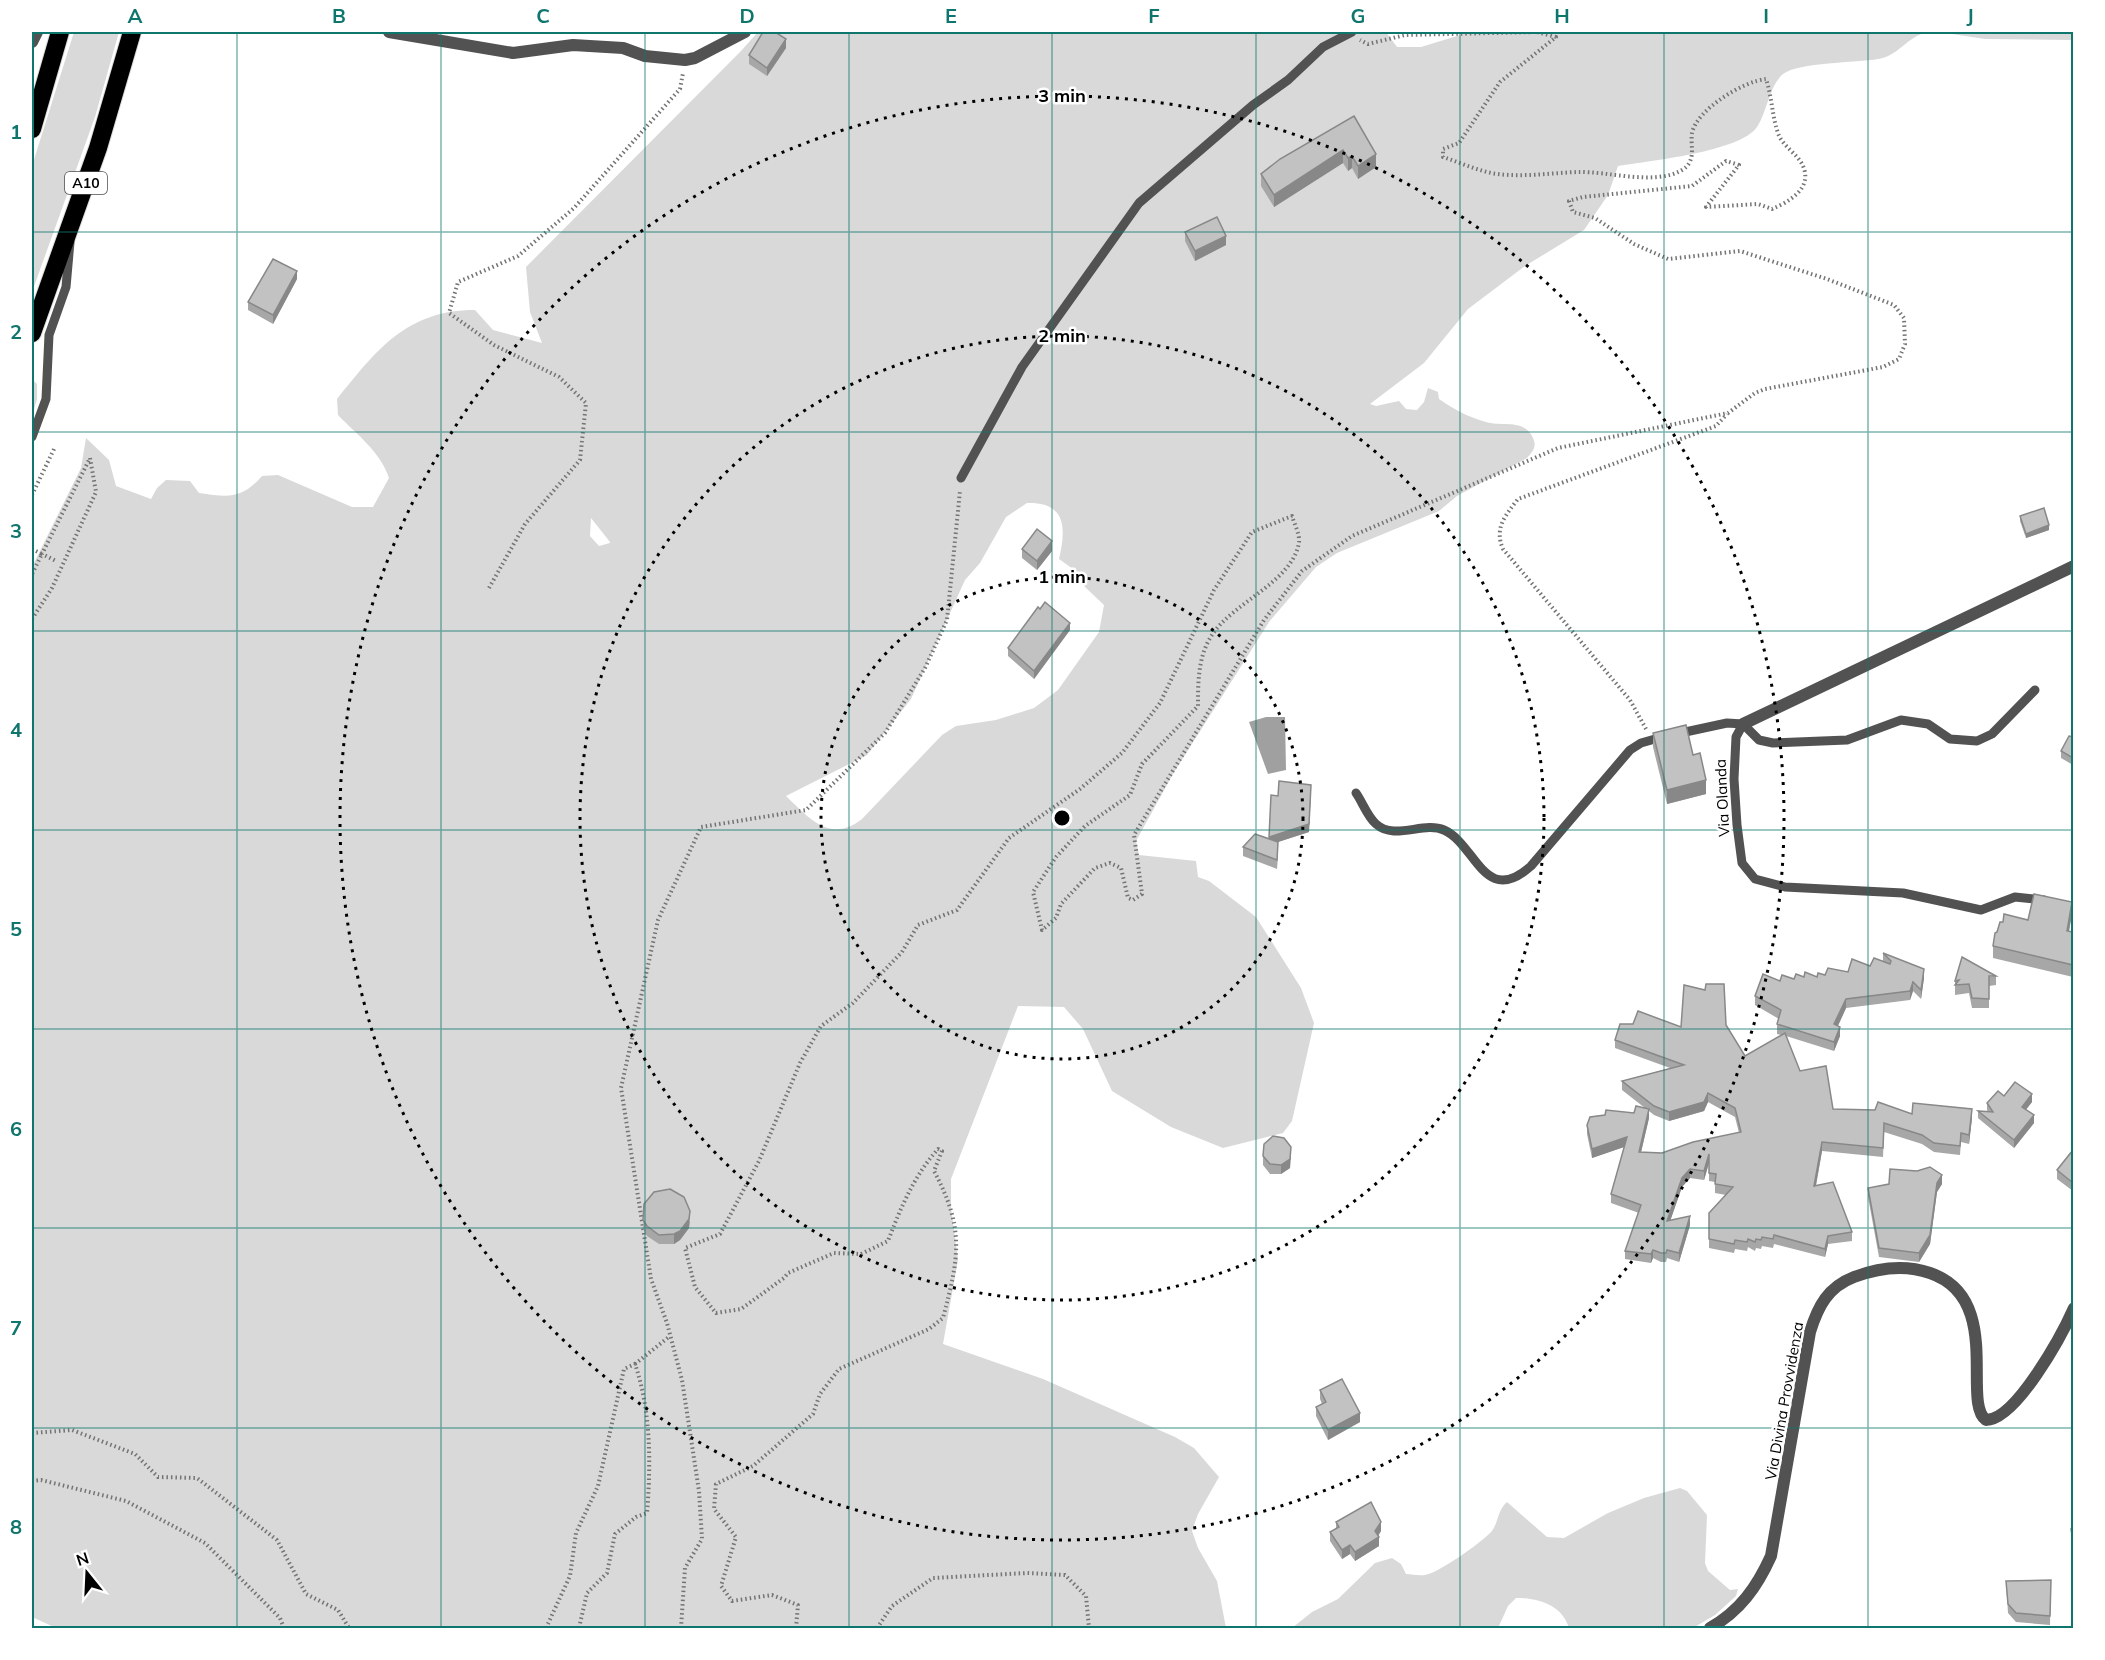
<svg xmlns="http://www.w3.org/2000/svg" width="2105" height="1660" font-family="Mulish,sans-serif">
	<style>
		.green { fill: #d9d9d9; fill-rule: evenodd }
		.water { fill: #a0a0a0 }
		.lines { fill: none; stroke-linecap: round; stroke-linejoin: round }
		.motorway-casing { stroke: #dbdbdb; stroke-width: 20 }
		.path { stroke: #747474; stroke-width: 4; stroke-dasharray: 1.5 3; stroke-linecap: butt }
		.service { stroke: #525252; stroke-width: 9 }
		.minor { stroke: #525252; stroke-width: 12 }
		.motorway { stroke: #000; stroke-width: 18 }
		.wall { fill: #a7a7a7; fill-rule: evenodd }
		.shaded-wall { fill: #888 }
		.building { fill: #c2c2c2; stroke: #888; stroke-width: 1.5 }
		.grid { fill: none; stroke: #0f766e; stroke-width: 1.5; stroke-opacity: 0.55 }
		.ring { fill: none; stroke: #000; stroke-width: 3; stroke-dasharray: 3 6 }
		.labels { text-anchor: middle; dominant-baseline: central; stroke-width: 5; stroke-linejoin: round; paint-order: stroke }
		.shield { fill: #fff; stroke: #4c4c4c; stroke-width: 1.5 }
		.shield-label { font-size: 14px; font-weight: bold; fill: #000 }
		.street-label { font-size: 15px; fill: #000; stroke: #fff }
		.centre { fill: #000; stroke: #fff; stroke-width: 3 }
		.ring-label { font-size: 18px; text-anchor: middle; font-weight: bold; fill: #000; stroke: #fff; stroke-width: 5; stroke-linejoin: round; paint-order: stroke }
		.neatline { fill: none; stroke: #0f766e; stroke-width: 2 }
		.grid-label { font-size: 20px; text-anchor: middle; font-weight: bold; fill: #0f766e }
	</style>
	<rect width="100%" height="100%" fill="#fff"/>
	<g class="green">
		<path d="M74 32H119L95 117 32 292V166Z"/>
		<path d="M758 32H1386L1397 47H1421L1470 32H1928C1907 36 1899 56 1878 59 1856 63 1799 62 1783 74 1769 86 1767 112 1757 127 1740 152 1648 161 1618 166L1608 195 1584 230 1525 266 1468 309 1424 363 1370 404 1376 406 1399 401 1406 409 1417 410 1424 402 1428 388 1438 392 1439 399C1455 410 1468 417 1486 422 1502 427 1524 418 1533 438 1537 447 1533 451 1527 458L1457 496 1439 511 1337 553 1316 567 1269 622 1173 774 1136 841 1139 855 1196 861 1198 877 1209 881 1256 917 1301 988 1314 1023 1292 1121 1283 1133 1223 1148 1171 1127 1112 1091 1083 1029 1064 1007 1018 1006 951 1179V1208L958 1260 943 1344 1043 1379 1175 1437 1194 1448 1219 1477 1198 1514 1192 1531 1198 1548 1217 1581 1226 1628H71L54 1627 32 1617V567L81 468 86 438 109 460 116 486 151 499 157 488 166 480 190 481 199 493C228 497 241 500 262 476L278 475 352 507H373L389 478C380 451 357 435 338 415L337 399C376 351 406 310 475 310L493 330 542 343 530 312 526 267 741 51ZM1027 503C1067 502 1066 529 1059 559L1080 574 1085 587 1104 605 1099 632 1058 690 1034 708 996 720 956 726 942 735 862 819C830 844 809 818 786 796L867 755 911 699 965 580 980 563 1006 517ZM591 518 610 542V543L599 546 590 536Z"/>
		<path d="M1939 32H2073V40L1985 39Z"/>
		<path d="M32 379 37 384V399L32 417Z"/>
		<path d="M1680 1488 1687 1491 1707 1515 1705 1563 1708 1571 1730 1590 1738 1589 1736 1596 1715 1615 1693 1628H1569C1562 1605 1539 1598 1516 1598L1508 1606 1498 1628H1292L1312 1612 1338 1599 1375 1563 1392 1558 1401 1564 1406 1574C1411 1574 1419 1576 1425 1575 1439 1573 1482 1542 1492 1531 1499 1521 1497 1511 1507 1502L1547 1537 1564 1538 1608 1513 1644 1498Z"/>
	</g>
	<path class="water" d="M1266 717H1285L1286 770 1268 774 1249 722Z"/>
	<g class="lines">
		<g class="motorway-casing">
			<g id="motorway">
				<path d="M32 129 60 32"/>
				<path d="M32 333 98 148 132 32"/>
			</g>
		</g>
		<g class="path">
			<path d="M32 495 54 449"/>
			<path d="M32 549 42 554 32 574"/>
			<path d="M489 588 525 524 580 460 586 403 559 377 494 345 449 313 458 282 518 256 574 208 680 89 683 73"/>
			<path d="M32 619 52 588 96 492 90 458 42 554 56 561"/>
			<path d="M1646 729 1630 700 1503 549C1494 528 1505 516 1518 499L1716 426 1727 414"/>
			<path d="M635 1364 670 1336"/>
			<path d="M32 1433 72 1430 135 1454 158 1477 197 1478 277 1540 306 1594 338 1610 349 1628"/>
			<path d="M32 1481 41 1480 126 1501 205 1543 280 1618 284 1628"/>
			<path d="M546 1628 570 1576 576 1533 598 1486 624 1369 635 1364C651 1411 651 1463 647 1513L636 1517 615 1534 607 1573 587 1593 579 1628"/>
			<path d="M681 1628 685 1568 702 1539 699 1491 682 1380 667 1323 651 1279 621 1088 658 920 701 827 806 810 885 733 925 668 947 620 960 491"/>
			<path d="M796 1628 798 1605 772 1595 732 1601 721 1586 736 1537 714 1509 716 1484 753 1466 813 1414 820 1394 839 1369 929 1329 943 1318C959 1257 965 1229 934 1171L942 1151 938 1149C914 1176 901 1207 888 1241L861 1254 834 1253 788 1273 784 1278 741 1309 716 1313 695 1287 685 1248 720 1234 759 1161 800 1063 821 1026 853 1003 902 952 918 925 957 910 1009 838 1080 789 1122 753 1160 703 1214 590 1252 532 1292 516C1294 523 1300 535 1299 542 1293 582 1233 602 1212 635 1198 656 1198 682 1198 706L1142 764 1130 795 1085 826 1056 857 1033 892 1042 930 1056 918 1061 904 1095 868 1110 863 1121 868 1128 898 1133 900 1142 894 1134 835 1264 620 1302 571 1352 536 1558 448 1728 413 1755 393 1765 389 1883 367 1899 359 1905 344 1904 318 1894 305 1827 279 1740 251 1668 259 1634 244 1595 218 1573 212 1569 201 1583 197 1692 186 1726 161 1739 165 1706 207 1758 204 1772 209C1788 202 1813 189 1803 166 1798 154 1782 146 1778 133 1772 116 1772 97 1766 79 1744 81 1697 109 1692 133 1690 146 1697 161 1682 170 1655 186 1607 171 1578 172 1549 173 1519 178 1491 173 1474 169 1458 162 1443 157V149L1459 143 1500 82 1556 37 1537 32 1405 35 1368 44 1360 40"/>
			<path d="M877 1628 892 1606 933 1578 1027 1573 1065 1575 1086 1596 1089 1628"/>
		</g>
		<g class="service">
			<path d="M32 437 46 399 49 335 66 287 70 242"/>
			<path d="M961 478 1022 367 1139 203 1253 105 1288 80 1323 47 1352 32"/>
			<path d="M1743 724 1736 737 1734 779 1737 825 1742 863 1755 879 1785 887 1903 893 1981 910 2015 897 2044 900"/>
			<path d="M1356 793C1363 803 1367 816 1376 824 1395 841 1423 821 1444 830 1476 844 1484 908 1531 866L1630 750 1641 743 1662 737 1727 723 1743 724 1759 740 1773 743 1847 740 1901 720 1928 724 1950 739 1977 741 1992 734 2035 690"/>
		</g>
		<g class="minor">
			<path d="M389 32 513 53 573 45 623 48 645 56 685 60 695 58 745 32"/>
			<path d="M32 42 37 32"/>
			<path d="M1743 724 2074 566"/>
			<path d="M1710 1628C1740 1611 1757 1587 1771 1556L1810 1332C1818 1306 1828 1287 1854 1277 1878 1268 1904 1264 1930 1273 2004 1298 1961 1402 1986 1420 2016 1420 2062 1335 2074 1308"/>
		</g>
		<use href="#motorway" class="motorway"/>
	</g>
	<g class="wall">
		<path d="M786 48 767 76 749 64V55Z"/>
		<path d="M1354 116 1376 167 1358 179 1352 168 1348 171 1343 163 1274 207 1261 186V174Z"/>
		<path d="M1185 232 1226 245 1195 261 1185 241Z"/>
		<path d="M297 279 273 324 248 310V302Z"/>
		<path d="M2020 516 2049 530 2026 538 2020 521Z"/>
		<path d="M1022 549 1052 551 1037 570 1022 558Z"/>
		<path d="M1040 609 1070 630 1034 679 1008 656V648Z"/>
		<path d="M1653 733 1693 755 1706 794 1667 804 1653 747Z"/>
		<path d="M2073 737V765L2061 758V751Z"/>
		<path d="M1311 793 1309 832 1278 842 1277 869 1243 856V847L1269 838 1278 796Z"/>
		<path d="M2072 914 2069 931 2073 932V977L1993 958V946L1997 932 2003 922 2028 920Z"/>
		<path d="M1883 953 1924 978 1921 999 1913 991 1910 1000 1846 1008 1838 1026 1840 1036 1834 1051 1786 1036 1800 1071 1833 1109 1972 1118 1969 1144 1961 1142 1960 1155 1934 1152 1922 1144 1884 1132 1883 1157 1822 1151 1816 1186 1852 1232V1241L1828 1244 1825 1257 1774 1244 1773 1248 1762 1246 1761 1249 1756 1248 1755 1251 1748 1247 1747 1251 1735 1249 1734 1253 1709 1248V1213L1726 1195 1715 1193V1182L1709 1181V1163L1704 1180 1690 1178 1682 1187 1670 1221 1690 1225 1679 1262 1667 1258 1666 1262H1661L1653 1258 1651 1263 1625 1259V1251L1639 1213 1611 1203V1194L1624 1147 1592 1158 1587 1134V1125L1634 1113 1645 1108 1622 1090V1081L1670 1068 1615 1048V1040L1681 1027 1726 1025 1745 1056 1781 1035 1777 1034V1024L1779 1019 1755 1005V996L1780 981 1804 977H1817L1825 975 1848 972 1870 966 1883 962ZM1708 1102 1735 1117 1739 1133 1662 1153 1641 1152 1649 1118V1111L1654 1115 1669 1121 1704 1111Z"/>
		<path d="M1996 976V985L1989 986V1008H1972L1969 993 1955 995V981Z"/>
		<path d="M2004 1096 2032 1102 2026 1110 2034 1123 2014 1148 1978 1118V1111L1988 1112 1987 1110V1103Z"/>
		<path d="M2073 1150V1191L2057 1179V1170Z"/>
		<path d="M1263 1156H1291L1290 1168 1281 1174H1270L1263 1165Z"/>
		<path d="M1917 1171 1942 1184 1937 1192 1930 1244 1919 1262 1879 1257 1868 1197V1188L1889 1184Z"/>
		<path d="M644 1204 690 1221 689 1228 680 1240 674 1244H659L647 1236 643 1229Z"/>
		<path d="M1320 1390 1360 1422 1328 1440 1316 1416V1407L1322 1404 1320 1399Z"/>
		<path d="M1336 1522 1381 1531 1378 1536 1379 1546 1355 1561 1350 1554 1342 1559 1330 1541V1532L1336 1529Z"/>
		<path d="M2071 1529H2073V1555L2071 1543Z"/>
		<path d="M2051 1580 2050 1625 2016 1622 2008 1613 2006 1581Z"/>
	</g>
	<g class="shaded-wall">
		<path d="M786 39V48L767 76V68Z"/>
		<path d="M1343 150V163L1274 207V195Z"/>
		<path d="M1376 154V167L1358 179V166Z"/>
		<path d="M1352 156V168L1348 171V158Z"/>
		<path d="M1226 236V245L1195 261V251Z"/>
		<path d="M297 271V279L273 324V315Z"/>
		<path d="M2049 525V530L2026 538V534Z"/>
		<path d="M1052 541V551L1037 570V561Z"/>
		<path d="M1070 623V630L1034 679V671Z"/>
		<path d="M1706 780V794L1667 804V790Z"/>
		<path d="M1311 785 1309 832 1278 842 1277 869V860L1269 846V837Z"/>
		<path d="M2072 902V914L2067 942V931Z"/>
		<path d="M1924 969V978L1921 999V990Z"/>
		<path d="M1913 982V991L1910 1000V991Z"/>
		<path d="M1846 999V1008L1834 1034V1024Z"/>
		<path d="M1840 1027V1036L1834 1051V1042Z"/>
		<path d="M1708 1093V1102L1704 1111 1669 1121V1112Z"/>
		<path d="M2032 1094V1102L2022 1114V1107Z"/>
		<path d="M1649 1109V1118L1639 1161V1152Z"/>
		<path d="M1972 1109V1118L1969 1144V1135Z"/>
		<path d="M2034 1115V1123L2014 1148V1140Z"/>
		<path d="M1627 1137V1146L1592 1158V1149Z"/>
		<path d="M1822 1142V1151L1814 1195V1186Z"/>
		<path d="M1291 1147 1290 1168 1281 1174V1165Z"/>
		<path d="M1709 1154V1163L1704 1180V1171Z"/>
		<path d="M1690 1169V1178L1682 1187 1667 1230V1221L1682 1178Z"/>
		<path d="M1942 1175V1184L1937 1192 1930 1244 1919 1262V1253L1937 1183Z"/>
		<path d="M690 1211 689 1228 680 1240 674 1244V1234Z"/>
		<path d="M1690 1216V1225L1679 1262V1253Z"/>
		<path d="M1828 1236V1244L1825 1257V1249Z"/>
		<path d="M1653 1250V1258L1651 1263V1254Z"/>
		<path d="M1360 1413V1422L1328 1440V1430Z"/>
		<path d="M1381 1522V1531L1376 1539 1379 1537V1546L1355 1561V1552L1375 1531Z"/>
		<path d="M1350 1545V1554L1342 1559V1550Z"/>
	</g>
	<g class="building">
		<path d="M763 32H775L786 39 767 68 749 55Z"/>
		<path d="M1354 116 1376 154 1358 166 1352 156 1348 158 1343 150 1274 195 1261 174 1280 159Z"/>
		<path d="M1217 217 1226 236 1195 251 1185 232Z"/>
		<path d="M273 259 297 271 273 315 248 302Z"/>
		<path d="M2044 508 2049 525 2026 534 2020 516Z"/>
		<path d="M1037 529 1052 541 1037 561 1022 549Z"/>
		<path d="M1045 602 1070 623 1034 671 1008 648 1038 607 1040 609Z"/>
		<path d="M1686 725 1693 755 1700 753 1706 780 1667 790 1653 733Z"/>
		<path d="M2069 736 2073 737V758L2061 751Z"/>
		<path d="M1279 781 1311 785 1309 824 1269 837 1271 795 1278 796Z"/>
		<path d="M1255 834 1278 842 1277 860 1243 847Z"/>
		<path d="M2034 894 2072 902 2067 931 2073 932V965L1993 946 1995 933 1997 932 2000 922H2003L2004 914 2028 920Z"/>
		<path d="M1883 953 1924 969 1921 990 1913 982 1910 991 1846 999 1834 1024 1840 1027 1834 1042 1777 1024 1781 1010 1755 996 1763 974 1780 981 1782 975 1794 979 1796 974 1804 977 1805 972 1817 977 1818 973 1825 975 1828 968 1848 972 1852 959 1870 966 1874 958 1890 964 1891 961Z"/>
		<path d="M1962 957 1996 976H1989V999L1972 998 1969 984 1955 985 1959 980 1955 981Z"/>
		<path d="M1706 984H1724L1726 1025 1745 1056 1785 1033 1800 1071 1826 1066 1833 1109 1875 1110 1878 1102 1912 1114 1913 1103 1972 1109 1969 1135 1961 1133 1960 1146 1934 1143 1922 1135 1884 1123 1883 1148 1822 1142 1814 1186 1833 1182 1852 1232 1828 1236 1825 1249 1774 1235 1773 1239 1762 1237 1761 1240 1756 1239 1755 1242 1748 1239 1747 1242 1735 1240 1734 1244 1709 1239V1213L1733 1187 1715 1184 1716 1174 1709 1173V1154L1704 1171 1690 1169 1682 1178 1667 1221 1690 1216 1679 1253 1667 1250 1666 1253H1661L1653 1250 1651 1254 1625 1251 1641 1205 1611 1194 1627 1137 1592 1149 1587 1125 1590 1117 1605 1115 1606 1110 1634 1113 1636 1106 1649 1109 1639 1152 1662 1153 1693 1142 1741 1132 1735 1108 1708 1093 1704 1102 1669 1112 1654 1106 1622 1081 1684 1065 1615 1040 1620 1024H1633L1638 1011 1681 1027 1684 985 1705 990Z"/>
		<path d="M2015 1082 2032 1094 2022 1107 2034 1115 2014 1140 1978 1111 1993 1112 1987 1103 1998 1091 2004 1096Z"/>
		<path d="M1273 1136 1284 1138 1291 1147 1290 1159 1281 1165 1270 1164 1263 1156 1264 1144Z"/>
		<path d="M2073 1150V1183L2057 1170Z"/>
		<path d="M1930 1167 1942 1175 1937 1183 1930 1235 1919 1253 1879 1248 1868 1188 1889 1184 1890 1169 1917 1171Z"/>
		<path d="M670 1189 684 1197 690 1211 689 1219 680 1231 674 1234 659 1235 647 1226 643 1220 644 1204 654 1192Z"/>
		<path d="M1342 1379 1360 1413 1328 1430 1316 1407 1326 1402 1320 1390Z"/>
		<path d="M1371 1502 1381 1522 1375 1531 1379 1537 1355 1552 1350 1545 1342 1550 1330 1532 1339 1527 1336 1522Z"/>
		<path d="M2071 1529H2073V1541Z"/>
		<path d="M2051 1580 2050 1616 2016 1613 2008 1604 2006 1581Z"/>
	</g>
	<path class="grid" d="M237 32V1628M441 32V1628M645 32V1628M849 32V1628M1052 32V1628M1256 32V1628M1460 32V1628M1664 32V1628M1868 32V1628M32 232H2074M32 432H2074M32 631H2074M32 830H2074M32 1029H2074M32 1228H2074M32 1428H2074"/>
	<g class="ring">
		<circle cx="1062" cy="818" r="241"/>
		<circle cx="1062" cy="818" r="482"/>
		<circle cx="1062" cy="818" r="722"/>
	</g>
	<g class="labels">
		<rect class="shield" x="65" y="172" width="42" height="22" rx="4.5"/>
		<g class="shield-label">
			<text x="86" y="183">A10</text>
		</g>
		<g class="street-label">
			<text transform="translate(1722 798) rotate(-93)">Via Olanda</text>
			<text transform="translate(1784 1401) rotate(-80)">Via Divina Provvidenza</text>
		</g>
	</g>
	<circle cx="1062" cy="818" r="9" class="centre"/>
	<g class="ring-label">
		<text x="1062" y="102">3 min</text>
		<text x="1062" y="342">2 min</text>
		<text x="1062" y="583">1 min</text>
	</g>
	<rect width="2105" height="1660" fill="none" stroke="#ffffff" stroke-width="66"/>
	<g transform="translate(87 1573) rotate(342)" stroke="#ffffff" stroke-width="4.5" paint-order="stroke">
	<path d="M0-4.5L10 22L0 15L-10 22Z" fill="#000000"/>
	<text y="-9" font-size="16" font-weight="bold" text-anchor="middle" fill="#000000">N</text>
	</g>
	<rect x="33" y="33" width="2039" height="1594" class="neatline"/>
	<g class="grid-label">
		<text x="135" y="23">A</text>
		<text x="339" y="23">B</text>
		<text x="543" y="23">C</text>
		<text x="747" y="23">D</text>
		<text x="951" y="23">E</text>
		<text x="1154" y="23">F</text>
		<text x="1358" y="23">G</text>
		<text x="1562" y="23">H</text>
		<text x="1766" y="23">I</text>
		<text x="1970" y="23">J</text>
		<text x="16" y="139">1</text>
		<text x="16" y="339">2</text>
		<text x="16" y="538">3</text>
		<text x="16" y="737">4</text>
		<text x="16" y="936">5</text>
		<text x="16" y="1136">6</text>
		<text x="16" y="1335">7</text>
		<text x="16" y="1534">8</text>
	</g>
</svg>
